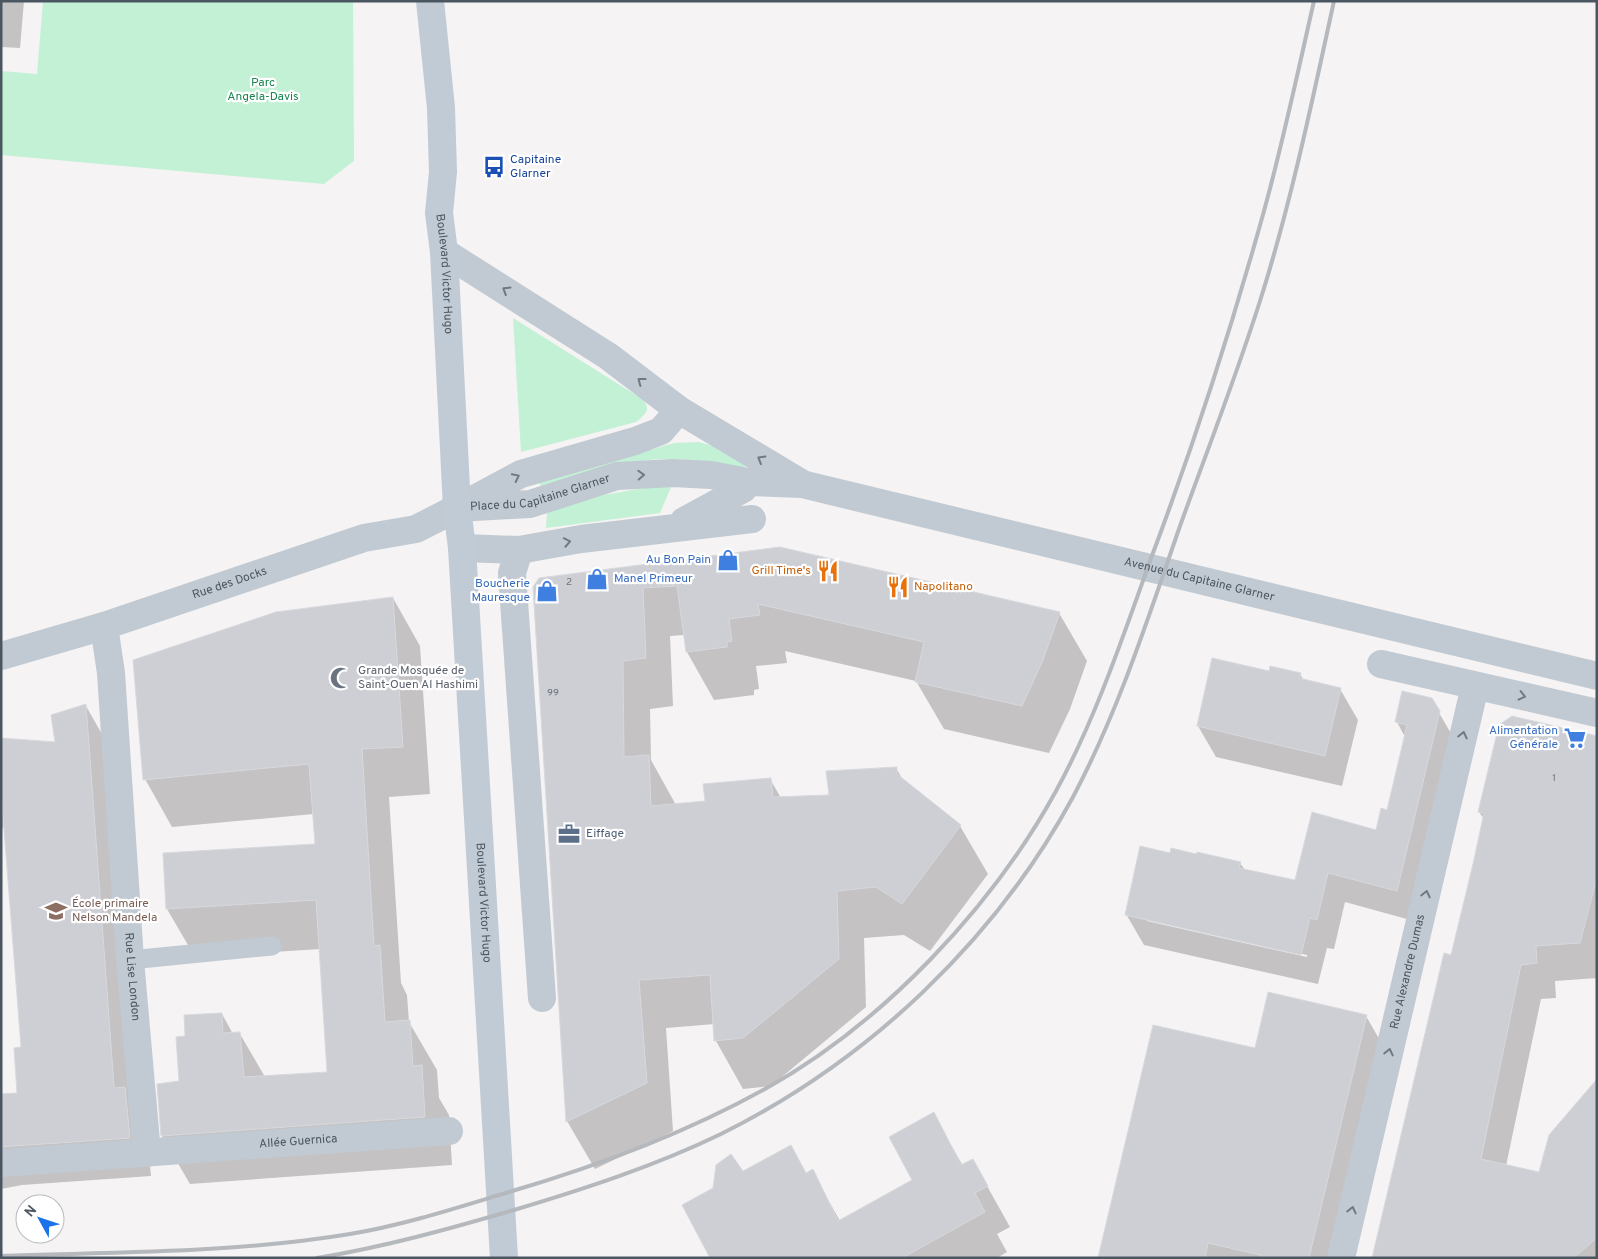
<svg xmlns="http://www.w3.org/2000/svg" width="1598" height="1259" font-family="Overpass,sans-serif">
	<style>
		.green { fill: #c3f1d5 }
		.shadow { fill: #0003; fill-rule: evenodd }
		.building { fill: #cdcfd5; stroke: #d7d9de }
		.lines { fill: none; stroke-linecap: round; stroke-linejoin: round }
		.service { stroke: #c1cad2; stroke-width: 19 }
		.minor { stroke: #c1cad2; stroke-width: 28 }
		.tertiary { stroke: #c1cad2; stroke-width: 28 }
		.secondary { stroke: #c1cbd6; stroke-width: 28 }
		.rail { stroke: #b5b8bd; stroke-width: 4 }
		.oneway { stroke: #6e7983 }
		.labels { text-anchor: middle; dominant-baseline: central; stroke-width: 4.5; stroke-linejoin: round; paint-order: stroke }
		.number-label { font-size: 10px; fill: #6b747e }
		.park-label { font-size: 12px; fill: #17864f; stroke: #fff }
		.transit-label { font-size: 12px; fill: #164399; stroke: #fff; text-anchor: start }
		.street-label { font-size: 12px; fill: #4a5661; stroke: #fff }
		.shop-label { font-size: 12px; fill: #366cbe; stroke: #fff; text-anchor: end }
		.food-label { font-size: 12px; fill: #c56008; stroke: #fff; text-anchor: end }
		.worship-label { font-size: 12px; fill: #5b616d; stroke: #fff; text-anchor: start }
		.service-label { font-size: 12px; fill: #4e5e75; stroke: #fff; text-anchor: start }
		.education-label { font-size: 12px; fill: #785e54; stroke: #fff; text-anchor: start }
	</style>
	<rect width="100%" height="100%" fill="#f5f3f3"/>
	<g class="green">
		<path d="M43 1H353L354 161 324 184 1 155V71L37 74Z"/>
		<path d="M513 318 642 399C652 409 645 415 636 422L521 452Z"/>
		<path d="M699 442 724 449 746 464 744 469C718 464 692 458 665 459 623 460 581 476 541 486L539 482 674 443Z"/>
		<path d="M654 486 671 487 660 513 546 528 547 512 599 496Z"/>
	</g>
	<g class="shadow">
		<path d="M1 1H24L20 48 1 47Z"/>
		<path d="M780 548 1059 613 1087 661 1070 709 1049 753 944 729 916 681 785 651 787 663 756 666 759 689 754 690V695L714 700 687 652 684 635 670 636 673 706 650 709 651 760 676 805 706 802 770 779 781 798 831 796 896 768 903 780 960 826 988 874 930 951 904 935 864 938 866 1007 771 1086 743 1089 716 1041 715 1024 666 1028 673 1131 595 1169 567 1121 534 587Z"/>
		<path d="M393 598 420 646 430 794 389 797 401 983 407 995 409 1022 437 1070 439 1098 449 1115 452 1165 190 1184 162 1136 180 1082 186 1037 222 1014 233 1034H240L265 1077 328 1073 320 949 195 957 167 909 316 846 314 814 172 827 145 779Z"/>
		<path d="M1270 673 1300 674 1304 681 1340 689 1358 720 1342 786 1216 757 1198 726Z"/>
		<path d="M1431 699 1456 742 1414 921 1345 902 1334 949 1327 948 1318 984 1144 945 1126 914 1171 854 1240 863 1245 870 1296 882 1377 831 1388 811 1405 737 1397 722ZM1147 918 1307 955V957L1147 921Z"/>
		<path d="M86 706 107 743 151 1176 22 1185 1 1189V1096L18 1094 23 1048 7 828 1 827V739L57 744Z"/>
		<path d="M1597 737V978L1555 981 1556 998 1541 999 1506 1166 1540 1174 1597 1081V1258H1374L1452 956 1484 819 1479 812Z"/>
		<path d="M1366 1016 1382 1044 1331 1258H1099L1256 1050Z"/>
		<path d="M933 1113 963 1166 973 1161 1010 1227 997 1234 1007 1252 997 1258H711L743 1173 806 1174 812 1171 840 1221 914 1181Z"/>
	</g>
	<g class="building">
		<path d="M780 547 1060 612 1043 660 1022 706 915 682 924 642 758 604 760 615 729 619 732 641 727 642V647L686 652 677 586 643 588 646 658 623 661 624 757 649 755 651 806 705 801 703 784 771 778 773 797 829 795 826 771 897 767V774L961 825 902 904 876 887 837 891 839 959 743 1038 714 1041 710 975 639 980 647 1083 566 1122 533 587 539 578Z"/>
		<path d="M393 597 403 747 362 749 374 946 380 945 385 1022 410 1020 413 1066 422 1065 425 1117 161 1136 157 1084 179 1081 176 1037 185 1036 184 1015 222 1013 223 1033 240 1032 244 1077 327 1072 316 900 166 909 163 853 315 844 309 764 143 780 133 660 276 612Z"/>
		<path d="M1212 658 1269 671 1270 666 1301 673 1299 678 1341 688 1325 756 1197 726Z"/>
		<path d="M1402 691 1432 698 1440 711 1397 891 1328 873 1317 920 1310 918 1301 955 1125 915 1140 846 1170 853 1171 848 1196 854 1197 852 1241 862 1239 868 1295 880 1312 812 1376 830 1381 808 1387 810 1407 725 1395 722Z"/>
		<path d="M86 704 114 1086 115 1088 125 1087 130 1138 1 1147V1094L17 1093 14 1048 21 1047 1 791V738L55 742 51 715Z"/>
		<path d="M1512 716 1597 736V877L1580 943 1536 946 1537 963 1521 965 1481 1159 1539 1172 1549 1135 1597 1079V1238L1573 1258H1372L1444 953 1451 955 1473 864 1484 813 1478 812 1499 725Z"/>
		<path d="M1268 992 1367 1015 1309 1258H1259L1260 1255 1208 1243 1205 1258H1098L1153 1025 1255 1048Z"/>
		<path d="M934 1112 961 1165 973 1159 988 1186 975 1193 985 1212 902 1258H710L682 1205 713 1188 716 1165 731 1154 743 1171 791 1145 806 1173 813 1169 838 1221 912 1180 889 1137Z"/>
	</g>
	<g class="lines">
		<path class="service" d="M130 960 272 946"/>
		<g class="minor">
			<path d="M684 521 743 489 748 482"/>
			<path d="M462 548 519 550 581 539 752 519"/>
			<path d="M519 550 512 573 542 998"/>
			<path id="s1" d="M104 626 111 673 130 960 147 1153"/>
			<path id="s2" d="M1 656 104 626 364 538 416 529 457 508"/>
			<path d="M1381 664 1597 713"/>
			<path id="s3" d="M1 1163 449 1131"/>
			<path id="s4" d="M1341 1258 1475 686"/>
		</g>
		<g class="tertiary">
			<path d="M444 252 608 356 679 410 801 483"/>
			<path d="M465 504 521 474 635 441 661 431 679 410"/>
			<path id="s5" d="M457 508 530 504 617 476 673 473 711 475 748 482 802 484 1597 676"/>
		</g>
		<path class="secondary" id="s6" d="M430 1 441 108 443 172 439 213 444 252 457 508 462 548 504 1258"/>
		<g class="rail">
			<path d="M1 1256C117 1252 235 1253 350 1234 404 1225 456 1208 509 1192 598 1166 684 1134 765 1089 882 1024 992 908 1056 791 1097 716 1124 633 1153 553 1195 441 1232 326 1264 211 1283 142 1298 71 1314 1"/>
			<path d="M317 1258C384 1247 449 1229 514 1210 584 1189 655 1166 721 1134 868 1061 995 941 1073 797 1119 710 1148 618 1180 526 1207 451 1236 377 1260 301 1291 203 1312 102 1334 1"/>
		</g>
	</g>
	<defs><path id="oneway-chevron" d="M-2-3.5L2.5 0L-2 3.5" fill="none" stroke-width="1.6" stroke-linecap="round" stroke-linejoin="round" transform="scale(1.25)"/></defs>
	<g class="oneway">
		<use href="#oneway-chevron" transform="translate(506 290) rotate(-148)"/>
		<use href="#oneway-chevron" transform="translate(641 381) rotate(-143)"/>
		<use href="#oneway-chevron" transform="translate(761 459) rotate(-149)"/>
		<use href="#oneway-chevron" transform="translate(641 475) rotate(-3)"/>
		<use href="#oneway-chevron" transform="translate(516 477) rotate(-26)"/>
		<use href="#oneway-chevron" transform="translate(567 542) rotate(-11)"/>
		<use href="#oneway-chevron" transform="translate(1522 696) rotate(13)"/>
		<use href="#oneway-chevron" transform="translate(1463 735) rotate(-77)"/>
		<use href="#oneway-chevron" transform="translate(1426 894) rotate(-77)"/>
		<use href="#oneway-chevron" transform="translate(1389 1052) rotate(-77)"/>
		<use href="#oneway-chevron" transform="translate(1352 1210) rotate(-77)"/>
	</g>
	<defs>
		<g id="bus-bare" transform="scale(1.725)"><path d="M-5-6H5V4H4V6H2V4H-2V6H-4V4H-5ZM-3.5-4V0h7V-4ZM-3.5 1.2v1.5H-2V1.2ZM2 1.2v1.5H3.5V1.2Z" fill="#1a4fb4" stroke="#fff" stroke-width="2.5" paint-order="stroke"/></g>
		<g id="shop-bare" transform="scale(1.725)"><path d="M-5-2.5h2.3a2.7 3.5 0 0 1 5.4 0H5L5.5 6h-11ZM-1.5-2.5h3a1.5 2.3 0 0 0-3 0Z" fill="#3f7fe0" stroke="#fff" stroke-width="2.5" paint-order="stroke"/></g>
		<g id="restaurant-bare" transform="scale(1.725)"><path d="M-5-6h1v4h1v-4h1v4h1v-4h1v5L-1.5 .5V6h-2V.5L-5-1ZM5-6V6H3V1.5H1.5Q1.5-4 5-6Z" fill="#e8710a" stroke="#fff" stroke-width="2.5" paint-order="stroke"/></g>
		<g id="mosque-bare" transform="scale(1.725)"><path d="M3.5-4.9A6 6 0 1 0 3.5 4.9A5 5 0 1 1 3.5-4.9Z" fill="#6b7280" stroke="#fff" stroke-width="2.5" paint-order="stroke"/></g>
		<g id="supermarket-bare" transform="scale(1.725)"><path d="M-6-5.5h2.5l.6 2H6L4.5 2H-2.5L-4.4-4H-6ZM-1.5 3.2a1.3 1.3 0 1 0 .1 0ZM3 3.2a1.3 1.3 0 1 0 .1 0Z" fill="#3f7fe0" stroke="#fff" stroke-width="2.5" paint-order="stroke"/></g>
		<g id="office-bare" transform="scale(1.725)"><path d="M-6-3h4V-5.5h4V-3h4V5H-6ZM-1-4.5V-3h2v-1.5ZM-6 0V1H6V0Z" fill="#5c6f8a" stroke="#fff" stroke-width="2.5" paint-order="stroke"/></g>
		<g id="school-bare" transform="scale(1.725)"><path d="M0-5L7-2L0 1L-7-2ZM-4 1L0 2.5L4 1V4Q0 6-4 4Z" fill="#8d6e63" stroke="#fff" stroke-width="2.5" paint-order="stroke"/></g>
	</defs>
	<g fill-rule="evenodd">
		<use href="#bus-bare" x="494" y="167"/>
		<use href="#shop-bare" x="728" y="560"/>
		<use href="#restaurant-bare" x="828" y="571"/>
		<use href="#shop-bare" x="597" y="579"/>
		<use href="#restaurant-bare" x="898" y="587"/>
		<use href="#shop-bare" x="547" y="591"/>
		<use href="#mosque-bare" x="341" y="678"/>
		<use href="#supermarket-bare" x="1575" y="738"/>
		<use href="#office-bare" x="569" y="834"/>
		<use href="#school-bare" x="56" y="911"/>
	</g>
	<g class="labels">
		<g class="number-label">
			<text x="569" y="582">2</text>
			<text x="553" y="693">99</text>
			<text x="1554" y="778">1</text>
		</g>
		<g class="park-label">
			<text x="263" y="83">Parc<tspan x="263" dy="14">Angela-Davis</tspan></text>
		</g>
		<g class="transit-label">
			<text x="510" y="160">Capitaine<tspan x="510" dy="14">Glarner</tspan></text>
		</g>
		<g class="street-label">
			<text stroke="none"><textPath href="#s6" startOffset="274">Boulevard Victor Hugo</textPath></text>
			<text stroke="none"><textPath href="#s5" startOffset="85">Place du Capitaine Glarner</textPath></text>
			<text stroke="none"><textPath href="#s5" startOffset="759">Avenue du Capitaine Glarner</textPath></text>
			<text stroke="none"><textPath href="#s2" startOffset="240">Rue des Docks</textPath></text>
			<text stroke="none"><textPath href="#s6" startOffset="904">Boulevard Victor Hugo</textPath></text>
			<text stroke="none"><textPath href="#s4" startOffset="294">Rue Alexandre Dumas</textPath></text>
			<text stroke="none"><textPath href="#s1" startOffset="352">Rue Lise London</textPath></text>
			<text stroke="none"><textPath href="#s3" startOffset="298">Allée Guernica</textPath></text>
		</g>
		<g class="shop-label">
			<text x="711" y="560">Au Bon Pain</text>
			<text x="614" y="579" text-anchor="start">Manel Primeur</text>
			<text x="530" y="584">Boucherie<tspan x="530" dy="14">Mauresque</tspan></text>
			<text x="1558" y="731">Alimentation<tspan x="1558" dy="14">Générale</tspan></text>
		</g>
		<g class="food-label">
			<text x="811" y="571">Grill Time's</text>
			<text x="914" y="587" text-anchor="start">Napolitano</text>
		</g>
		<g class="worship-label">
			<text x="358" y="671">Grande Mosquée de<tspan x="358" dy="14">Saint-Ouen Al Hashimi</tspan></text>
		</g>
		<g class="service-label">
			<text x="586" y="834">Eiffage</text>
		</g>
		<g class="education-label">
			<text x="72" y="904">École primaire<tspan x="72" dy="14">Nelson Mandela</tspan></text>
		</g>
	</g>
	<rect width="1598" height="1259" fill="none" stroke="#4a5661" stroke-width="5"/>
	<g transform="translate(40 1219) rotate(310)"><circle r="24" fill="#ffffff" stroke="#b7bbc0"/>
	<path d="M0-4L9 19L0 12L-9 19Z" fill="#1a73e8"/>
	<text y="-8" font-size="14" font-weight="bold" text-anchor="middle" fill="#4a5661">N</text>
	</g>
</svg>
